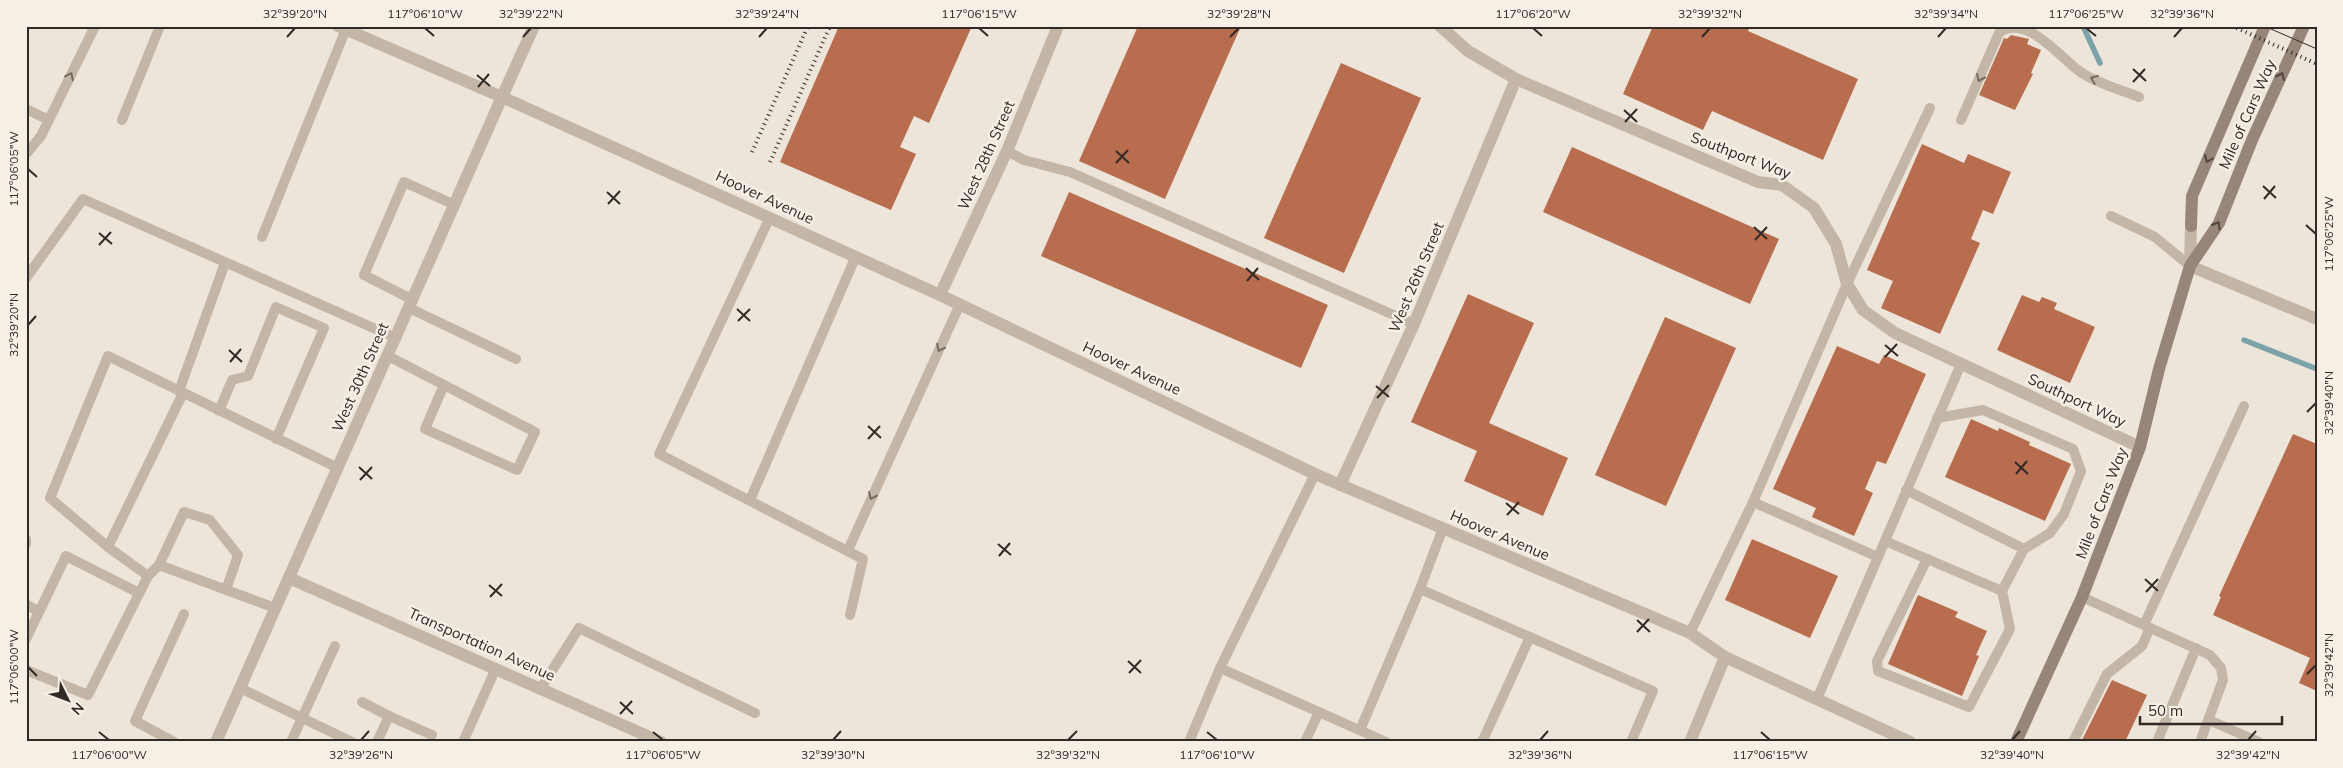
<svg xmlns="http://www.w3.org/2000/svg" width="2343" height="768" font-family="Mulish,sans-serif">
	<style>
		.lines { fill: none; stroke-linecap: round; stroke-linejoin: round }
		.stream { stroke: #7ca3a7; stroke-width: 5.5 }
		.building { fill: #b76d4e }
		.service { stroke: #c4b6a7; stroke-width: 10 }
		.minor { stroke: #c4b6a7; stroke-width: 12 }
		.tertiary { stroke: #c4b6a7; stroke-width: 12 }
		.secondary { stroke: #978579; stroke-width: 12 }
		.tram { stroke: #312a26; stroke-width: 1 }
		.rail { stroke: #312a26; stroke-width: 4; stroke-dasharray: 1 4; stroke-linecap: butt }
		.oneway { stroke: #736960 }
		.oneway2 { stroke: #50453f }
		.ticks { fill: none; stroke: #312a26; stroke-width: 2 }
		.labels { text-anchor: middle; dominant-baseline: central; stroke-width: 5; stroke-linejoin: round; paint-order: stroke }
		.street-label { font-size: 15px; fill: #312a26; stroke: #f6efe5 }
		.neatline { fill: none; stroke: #312a26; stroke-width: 2 }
		.ticks-label { font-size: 12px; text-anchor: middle; fill: #312a26 }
	</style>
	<rect width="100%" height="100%" fill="#ede5d9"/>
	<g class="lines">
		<g class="stream">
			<path d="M2083 26 2100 63"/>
			<path d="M2244 340 2317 369"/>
		</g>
	</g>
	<g class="building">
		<path d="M839 26H972L929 123 914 116 900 147 916 154 891 210 780 162Z"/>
		<path d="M1138 26H1241L1165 199 1079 161Z"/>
		<path d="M1653 26H1750L1748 31 1858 79 1823 160 1712 111 1703 130 1623 94Z"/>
		<path d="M2011 35 2029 39 2027 44 2041 50 2031 73 2033 74 2015 110 1979 95 2004 38 2007 39Z"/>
		<path d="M1341 63 1421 98 1344 273 1264 238Z"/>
		<path d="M1922 144 1964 163 1968 154 2011 172 1993 214 1983 210 1971 239 1980 243 1940 334 1881 308 1893 281 1867 270Z"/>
		<path d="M1572 147 1779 239 1750 304 1543 212Z"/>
		<path d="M1069 192 1328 305 1301 368 1041 256Z"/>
		<path d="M1468 294 1534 323 1489 423 1568 458 1543 516 1464 481 1477 451 1411 422Z"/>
		<path d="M2022 295 2039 302 2042 297 2057 303 2054 309 2095 327 2070 383 1997 350Z"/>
		<path d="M1665 317 1736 348 1666 506 1595 475Z"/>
		<path d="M1837 346 1879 364 1884 355 1926 374 1886 464 1877 461 1865 489 1873 493 1854 536 1812 517 1816 508 1773 489Z"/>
		<path d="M1971 419 1998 431 1999 428 2030 442 2029 445 2071 464 2045 521 1945 477Z"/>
		<path d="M2293 434 2317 444V691L2299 683 2310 658 2213 615 2221 597 2219 596Z"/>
		<path d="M1752 539 1838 576 1810 638 1725 600Z"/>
		<path d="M1918 595 1958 612 1955 617 1987 631 1976 655 1979 656 1962 696 1888 664Z"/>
		<path d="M2112 680 2147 695 2125 742H2081Z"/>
	</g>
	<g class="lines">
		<g class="service">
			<path d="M26 109 49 120"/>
			<path d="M122 120 160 26"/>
			<path d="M1961 120 1999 33C2026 12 2062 60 2082 73 2099 84 2121 90 2139 97"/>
			<path d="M1007 151 1024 160 1070 172 1414 324"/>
			<path d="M26 154 41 136 95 26"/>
			<path d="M2111 216 2155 237 2190 266"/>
			<path d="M770 217 659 454 863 559 850 615"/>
			<path d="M262 237 346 29"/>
			<path d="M26 278 83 199 396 338"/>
			<path d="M413 300 364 275 404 182 455 205"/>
			<path d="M409 308 516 359"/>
			<path d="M388 356 535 432 517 470 425 429 444 385"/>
			<path d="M179 391 225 263"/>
			<path d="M183 393 108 547 50 498 108 356 338 468"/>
			<path d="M219 411 232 380 248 376 276 307 324 328 276 439"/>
			<path d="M1937 418 1983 410 2073 449 2081 471 2064 514 2050 533 2024 549"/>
			<path d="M750 500 856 256"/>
			<path d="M1753 502 1847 284 1930 108"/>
			<path d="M1443 528 1420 589 1653 691 1631 742"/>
			<path d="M26 539V544"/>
			<path d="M1885 541 2002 591 2024 549 1906 490"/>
			<path d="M108 547 148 576 159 565"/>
			<path d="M848 550 960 304"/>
			<path d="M1927 559 1877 661 1878 671 1969 707 2010 629 2002 591"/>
			<path d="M226 590 238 555 210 520 184 512 159 565 275 608"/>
			<path d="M2082 597 2210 655 2221 668 2223 680 2200 742"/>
			<path d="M26 604 39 612"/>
			<path d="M2144 625 2244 406"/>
			<path d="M1690 633 1753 502 1878 557"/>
			<path d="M26 639 66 556 139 593"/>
			<path d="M1220 668 1386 742"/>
			<path d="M26 670 88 695 148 576"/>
			<path d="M240 688 352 742"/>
			<path d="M541 688 579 628 755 713"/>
			<path d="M1817 699 1961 364"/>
			<path d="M362 702 389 716"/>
			<path d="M2209 720 2259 742"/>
			<path d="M1360 730 1420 589"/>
			<path d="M174 742 135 721 184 614"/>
			<path d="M291 742 335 646"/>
			<path d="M377 742 389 716 432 735"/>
			<path d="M463 742 496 668"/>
			<path d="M1189 742 1220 668 1315 474"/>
			<path d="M1305 742 1319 712"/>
			<path d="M1482 742 1530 637"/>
			<path d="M2073 742 2107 674 2142 646 2150 628"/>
			<path d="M2157 742 2196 648"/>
		</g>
		<g class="minor">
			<path d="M338 26 502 97 534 26"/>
			<path d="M1440 26 1468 51 1516 79 1758 182 1782 185 1814 208 1836 244 1847 284 1863 310 1895 333 2140 447"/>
			<path d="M940 295 1007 151 1058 26"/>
			<path d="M1340 485 1414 324 1516 79"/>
			<path d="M289 578 661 742"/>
			<path d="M1690 742 1725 657"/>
		</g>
		<g class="tertiary">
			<path d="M2191 226 2190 266 2317 319"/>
			<path d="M216 742 502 97 940 295 1315 474 1690 633 1725 657 1910 742"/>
		</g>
		<g class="secondary">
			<path d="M2191 226 2192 196 2265 26"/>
			<path d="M2016 742 2082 597 2140 447 2159 369 2190 266 2219 223 2252 140 2304 26"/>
		</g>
		<path class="tram" d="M2264 26 2317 49"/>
		<g class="rail">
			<path d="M2232 26 2317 64"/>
			<path d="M752 152 808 26"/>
			<path d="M770 162 830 26"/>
		</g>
	</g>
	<defs><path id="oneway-chevron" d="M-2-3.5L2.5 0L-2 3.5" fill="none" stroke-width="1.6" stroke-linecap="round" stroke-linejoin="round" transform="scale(1.25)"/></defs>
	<g class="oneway">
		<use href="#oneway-chevron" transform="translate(70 76) rotate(-64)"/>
		<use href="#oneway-chevron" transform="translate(1980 78) rotate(114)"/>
		<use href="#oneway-chevron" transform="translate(2094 79) rotate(-158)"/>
		<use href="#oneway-chevron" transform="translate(940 348) rotate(115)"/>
		<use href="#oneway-chevron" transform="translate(872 496) rotate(115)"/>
	</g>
	<g class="oneway2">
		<use href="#oneway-chevron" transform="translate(2281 76) rotate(-66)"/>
		<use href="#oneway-chevron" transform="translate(2208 159) rotate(113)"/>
		<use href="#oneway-chevron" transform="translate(2217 225) rotate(-60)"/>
	</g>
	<path class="ticks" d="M425 28 434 36M979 28 988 36M1533 28 1542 36M2086 28 2096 36M287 37 295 28M523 37 531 28M759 37 767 28M1230 37 1239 28M1702 37 1710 28M1938 37 1946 28M2174 37 2182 28M2133 69 2146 81M477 75 490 86M2133 82 2145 69M478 87 489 74M1624 110 1637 122M1625 122 1637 109M1116 151 1129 163M1116 163 1128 150M28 169 37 177M2263 186 2276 198M607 192 620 204M2264 199 2275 186M608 204 620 191M2306 225 2316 234M1754 227 1767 239M99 233 112 244M1755 240 1767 227M99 245 111 232M1246 268 1259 280M1247 281 1258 268M737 309 750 321M738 321 750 309M28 325 36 316M1885 345 1898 356M229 350 242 362M1885 357 1897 344M230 362 241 349M1376 386 1389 397M1377 398 1389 385M2307 412 2316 403M868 426 881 438M868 439 880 426M2015 462 2028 474M359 467 372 479M2016 474 2027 461M360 480 372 467M1506 503 1519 514M1507 515 1519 502M998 544 1011 555M999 556 1010 543M2145 579 2158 591M489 585 502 596M2146 592 2158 579M490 597 502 584M1637 620 1650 632M1637 632 1649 619M1128 661 1141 673M28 667 37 676M1129 673 1141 660M2307 674 2316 665M620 702 633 714M620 714 632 701M99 732 109 740M653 732 663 740M1207 732 1217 740M1761 732 1770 740M361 740 369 731M833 740 841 731M1068 740 1077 731M1540 740 1548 731M2012 740 2020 731M2248 740 2256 731"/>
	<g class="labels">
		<g class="street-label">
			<text transform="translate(2247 114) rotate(-66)">Mile of Cars Way</text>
			<text transform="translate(986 155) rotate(-66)">West 28th Street</text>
			<text transform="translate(1741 155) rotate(21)">Southport Way</text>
			<text transform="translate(765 197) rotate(25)">Hoover Avenue</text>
			<text transform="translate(1416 277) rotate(-67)">West 26th Street</text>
			<text transform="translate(1132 368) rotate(25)">Hoover Avenue</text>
			<text transform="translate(360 377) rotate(-66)">West 30th Street</text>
			<text transform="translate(2077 400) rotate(25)">Southport Way</text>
			<text transform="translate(2101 503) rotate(-69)">Mile of Cars Way</text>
			<text transform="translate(1500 535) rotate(23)">Hoover Avenue</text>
			<text transform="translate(482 644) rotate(24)">Transportation Avenue</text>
		</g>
	</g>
	<rect width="2343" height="768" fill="none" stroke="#f6efe5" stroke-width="55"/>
	<g transform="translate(68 700) rotate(132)" stroke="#f6efe5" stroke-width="4" paint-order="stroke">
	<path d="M0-4L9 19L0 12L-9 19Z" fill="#312a26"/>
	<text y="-8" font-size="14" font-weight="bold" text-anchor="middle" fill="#312a26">N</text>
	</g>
	<path d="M2140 716v8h142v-8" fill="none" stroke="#312a26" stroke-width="2.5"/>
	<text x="2148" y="716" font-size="15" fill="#312a26" stroke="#f6efe5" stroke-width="4" paint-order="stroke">50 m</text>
	<rect x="28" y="28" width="2288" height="712" class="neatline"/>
	<g class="ticks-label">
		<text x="295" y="18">32°39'20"N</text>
		<text x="425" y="18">117°06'10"W</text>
		<text x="531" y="18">32°39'22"N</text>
		<text x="767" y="18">32°39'24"N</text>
		<text x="979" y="18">117°06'15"W</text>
		<text x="1239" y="18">32°39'28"N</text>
		<text x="1533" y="18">117°06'20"W</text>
		<text x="1710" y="18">32°39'32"N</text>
		<text x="1946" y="18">32°39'34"N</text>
		<text x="2086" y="18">117°06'25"W</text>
		<text x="2182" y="18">32°39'36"N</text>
		<text transform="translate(14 169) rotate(-90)" y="4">117°06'05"W</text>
		<text transform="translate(2329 234) rotate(-90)" y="4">117°06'25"W</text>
		<text transform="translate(14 325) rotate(-90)" y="4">32°39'20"N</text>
		<text transform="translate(2329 403) rotate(-90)" y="4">32°39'40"N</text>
		<text transform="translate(2329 665) rotate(-90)" y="4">32°39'42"N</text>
		<text transform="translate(14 667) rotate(-90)" y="4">117°06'00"W</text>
		<text x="109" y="759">117°06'00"W</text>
		<text x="361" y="759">32°39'26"N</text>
		<text x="663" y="759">117°06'05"W</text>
		<text x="833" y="759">32°39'30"N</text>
		<text x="1068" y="759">32°39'32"N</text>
		<text x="1217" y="759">117°06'10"W</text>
		<text x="1540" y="759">32°39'36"N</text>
		<text x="1770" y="759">117°06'15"W</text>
		<text x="2012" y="759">32°39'40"N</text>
		<text x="2248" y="759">32°39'42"N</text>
	</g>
</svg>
